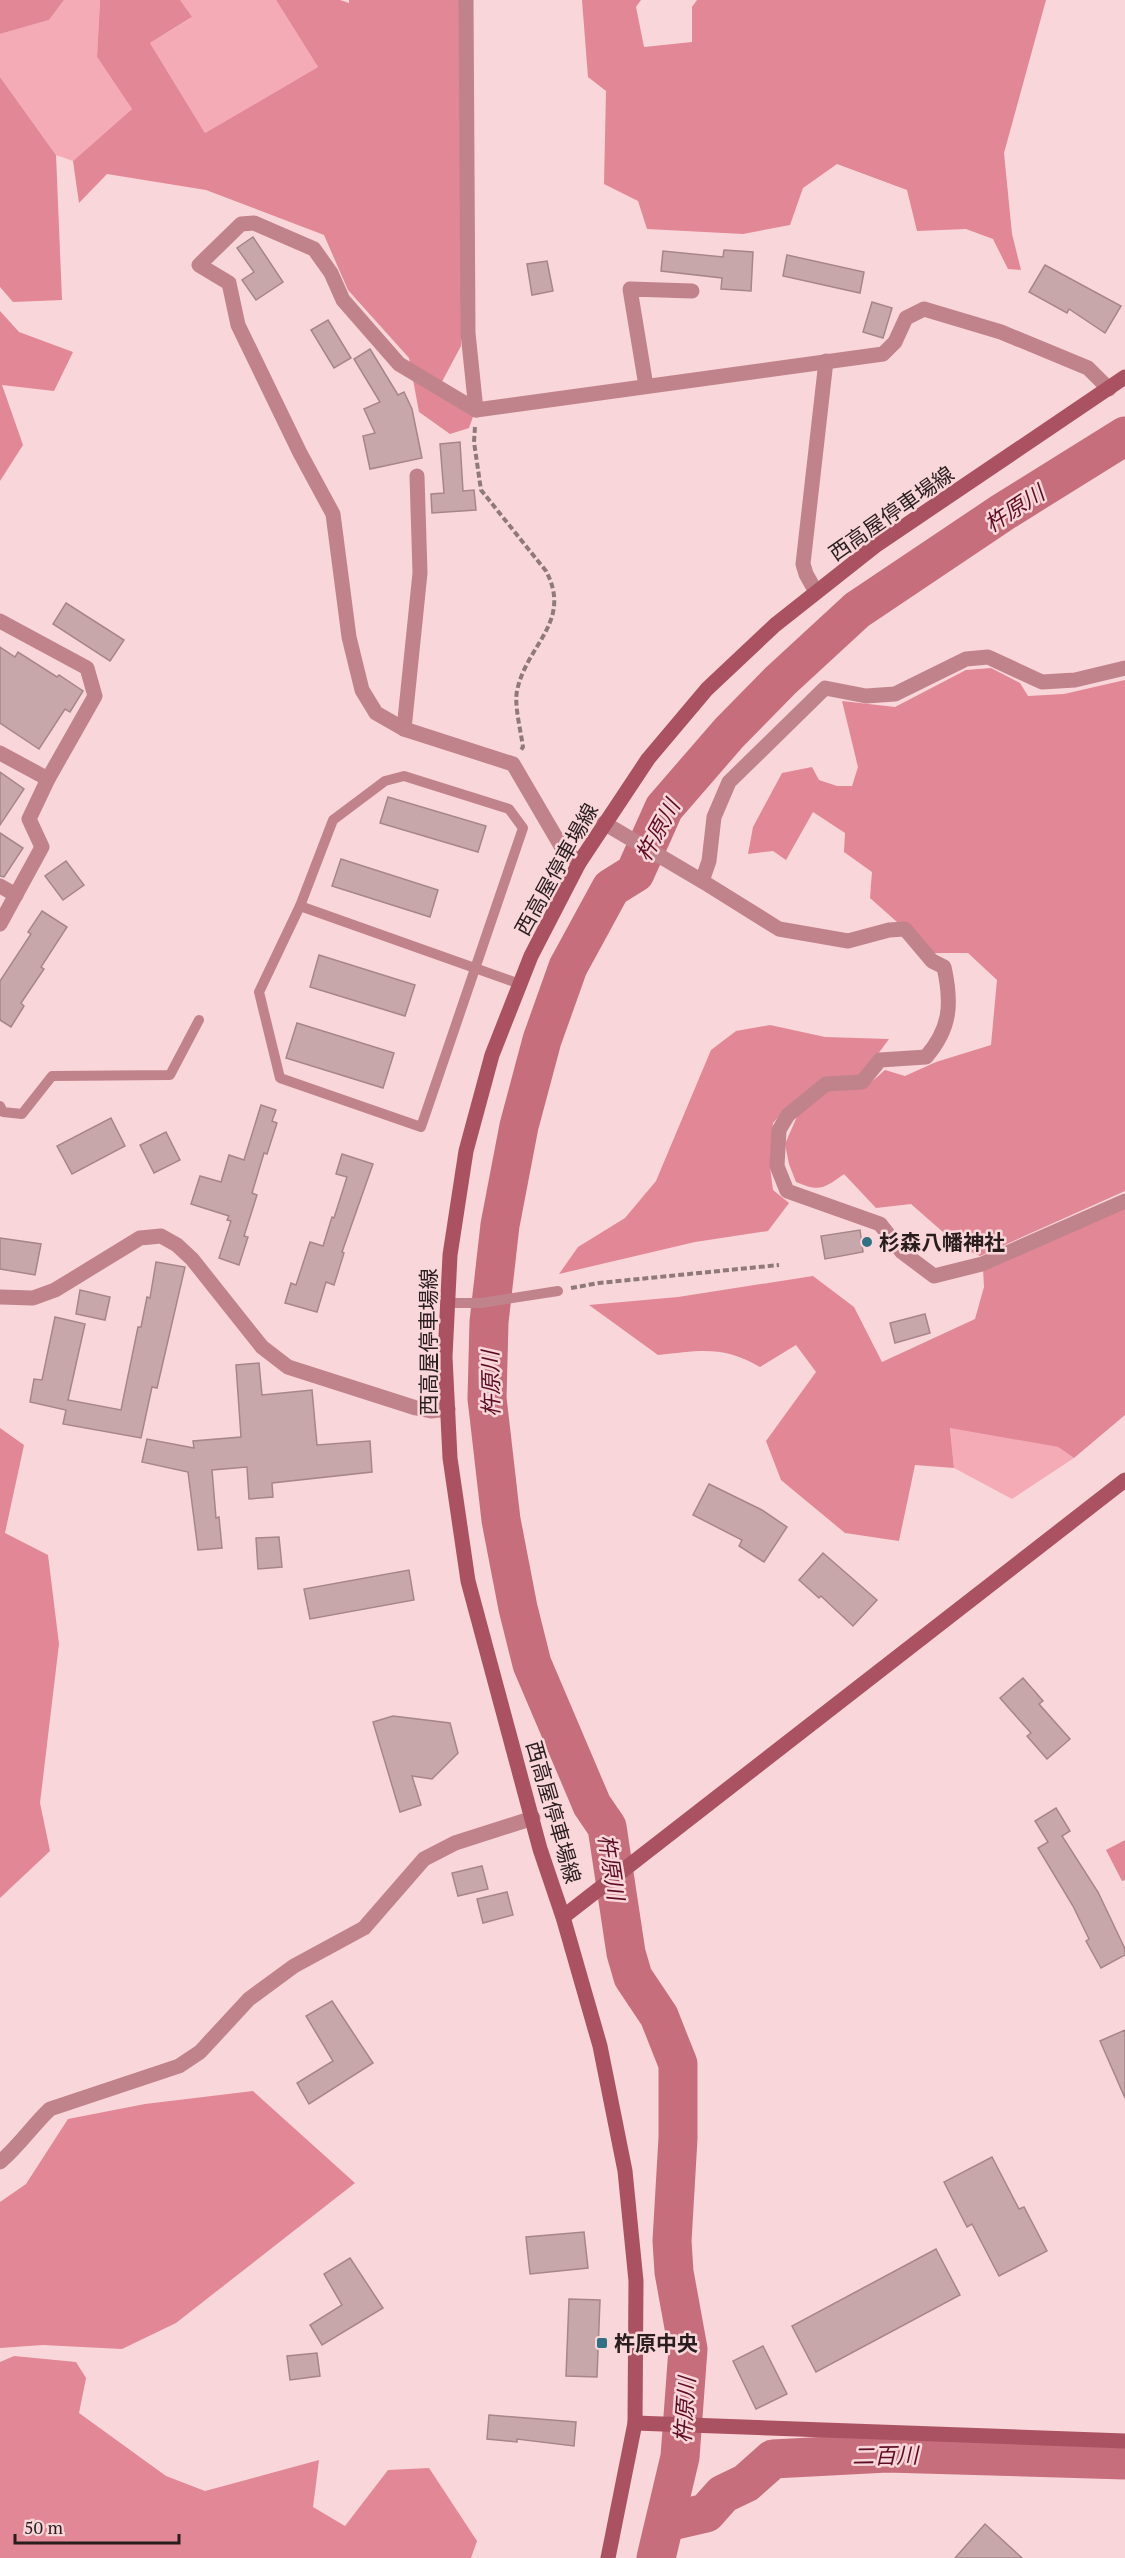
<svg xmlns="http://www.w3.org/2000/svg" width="1125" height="2558" font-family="'PT Serif','Noto Sans JP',serif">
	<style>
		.green { fill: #f5abb5 }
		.forest { fill: #e28795 }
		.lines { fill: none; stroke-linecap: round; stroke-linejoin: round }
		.river { stroke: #c66e7c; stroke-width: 39 }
		.building { fill: #c8a7ab; stroke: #a6868a; stroke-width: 1.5 }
		.path { stroke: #90797b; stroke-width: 4; stroke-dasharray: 6 3; stroke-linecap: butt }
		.lane { stroke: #c1838b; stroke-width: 10 }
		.street { stroke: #c1838b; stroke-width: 15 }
		.secondary { stroke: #ab5262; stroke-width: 15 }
		.poi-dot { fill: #307184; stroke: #f9d6da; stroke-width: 2 }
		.labels { text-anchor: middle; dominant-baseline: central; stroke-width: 5; stroke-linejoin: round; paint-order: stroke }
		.street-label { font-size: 21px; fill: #291d1e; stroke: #f9d6da }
		.poi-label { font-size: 21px; font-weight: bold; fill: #291d1e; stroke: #f9d6da; text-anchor: start }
		.water-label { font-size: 22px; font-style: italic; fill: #5e0c24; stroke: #f9d6da }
	</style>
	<rect width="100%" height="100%" fill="#f9d6da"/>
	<g class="green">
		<path d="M64 0H100L97 57 132 109 73 161 56 155 0 77V34L49 20Z"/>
		<path d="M180 0H276L318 67 205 133 150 43 191 18Z"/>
		<path d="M950 1427 1058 1447 1074 1458 1012 1499 954 1468Z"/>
	</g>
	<g class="forest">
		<path d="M0 0H64L49 20 0 34Z"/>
		<path d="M100 0H180L192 17 150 43 205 133 318 67 276 0H340L349 3V0H466L461 346 437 391 475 411 469 428 450 434 419 412 409 358 348 290 324 235 206 190 107 174 79 203 73 161 132 109 97 57Z"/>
		<path d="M582 0H641L636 7 644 47 692 42V7L697 0H1046L1004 153 1012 234 1021 270 1008 269 993 239 966 229 917 231 907 190 837 164 803 188 790 225 743 234 647 229 638 201 604 184 606 91 588 77Z"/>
		<path d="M0 77 56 155 62 300 13 302 0 287Z"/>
		<path d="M0 311 19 332 73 352 54 391 2 385 23 445 0 481Z"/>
		<path d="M991 668 1020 683 1028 696 1064 694 1125 680V1191L980 1256 960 1247 911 1204 876 1208 844 1174C823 1189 820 1192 796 1182L789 1164 785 1144 799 1112 829 1088 868 1085 885 1070 905 1076 936 1062 991 1045 997 980 968 953H932L870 898 872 872 844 852 845 833 813 812 786 860 773 851 748 854 753 827 782 773 812 767 819 780 837 786H852L858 767 842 701 895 707 966 670Z"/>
		<path d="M770 1025 825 1037 889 1039 861 1077 787 1108 773 1123 770 1167 773 1190 789 1203 768 1231 695 1242 559 1274 578 1247 625 1218 656 1181 711 1050 736 1031Z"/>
		<path d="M1125 1206V1415L1074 1458 1058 1447 950 1428 954 1468 915 1465 899 1541 845 1533 781 1480 766 1441 816 1372 796 1345 760 1367C722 1345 700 1351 658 1355L589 1305 678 1297 813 1276 854 1307 882 1362 975 1319 984 1287 983 1269Z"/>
		<path d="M0 1428 24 1445 5 1533 48 1555 59 1644 40 1803 50 1851 0 1898Z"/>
		<path d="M1125 1840V1880L1122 1881 1106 1850Z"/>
		<path d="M253 2091 355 2183 176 2323 122 2349 43 2345 0 2348V2202L26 2184 68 2119 145 2104Z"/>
		<path d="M14 2356 76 2362 86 2378 79 2413 166 2476 205 2491 319 2460 313 2507 345 2526 388 2470 429 2468 477 2541 471 2558H0V2362Z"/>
	</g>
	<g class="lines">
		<g class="river">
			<path d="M667 2522 706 2513 723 2494 746 2483 773 2459 887 2453 1125 2460"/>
			<path d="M656 2558 680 2457 688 2349 674 2272 672 2241 678 2138V2064L659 2016 633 1977 626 1953 607 1827 592 1805 532 1664 518 1608 501 1520 487 1398 489 1322 500 1225 519 1126 542 1040 568 967 611 888 635 873 664 808 729 733 780 681 857 610 1003 512 1125 436"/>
		</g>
	</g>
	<g class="building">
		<path d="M253 237 283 282 256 300 242 280 254 272 237 248Z"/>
		<path d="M724 250 753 252 751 291 721 289 722 278 661 271 663 251 723 257Z"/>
		<path d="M787 255 864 272 860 293 783 276Z"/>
		<path d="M547 261 553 291 532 295 527 264Z"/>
		<path d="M1045 265 1121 306 1105 333 1069 309 1067 313 1029 292Z"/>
		<path d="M872 302 892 308 883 338 863 332Z"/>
		<path d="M328 320 351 358 334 368 311 330Z"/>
		<path d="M370 349 398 395 404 392 412 409 422 458 370 469 363 436 375 433 364 409 380 402 354 359Z"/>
		<path d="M460 442 463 491 474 490 476 510 432 513 431 494 444 493 440 444Z"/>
		<path d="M66 603 124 640 110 661 53 624Z"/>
		<path d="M0 647 15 657 18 652 57 677 59 675 83 691 70 712 65 709 39 749 0 723Z"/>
		<path d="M0 772 24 789 0 825Z"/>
		<path d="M388 797 486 826 478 852 380 823Z"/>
		<path d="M0 833 23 848 4 877 0 876Z"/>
		<path d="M341 859 438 890 430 917 332 886Z"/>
		<path d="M66 861 84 885 63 900 45 876Z"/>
		<path d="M42 911 67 927 41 967 44 969 21 1003 24 1006 11 1027 0 1020V981L31 934 28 932Z"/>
		<path d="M319 955 415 985 405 1016 310 987Z"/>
		<path d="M297 1023 394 1053 383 1088 286 1058Z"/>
		<path d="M261 1105 276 1110 272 1121 277 1123 267 1154 264 1153 252 1193 257 1195 244 1236 248 1237 239 1265 219 1258 231 1221 227 1220 229 1216 191 1204 200 1176 221 1182 229 1155 244 1160Z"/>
		<path d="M111 1118 125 1146 72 1174 57 1146Z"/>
		<path d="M166 1132 180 1160 154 1173 140 1145Z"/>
		<path d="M342 1154 373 1164 342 1252 344 1253 334 1285 326 1282 317 1312 285 1303 291 1283 296 1285 310 1242 323 1246 332 1217 334 1218 347 1177 336 1174Z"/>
		<path d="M860 1230 863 1252 825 1259 821 1236Z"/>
		<path d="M0 1238 41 1244 35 1275 0 1269Z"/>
		<path d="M156 1262 185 1267 157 1388 152 1387 141 1438 63 1424 66 1410 30 1402 34 1379 42 1380 55 1317 85 1324 68 1400 121 1410 138 1327H141L147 1297 150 1298Z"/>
		<path d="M80 1290 110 1297 105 1320 76 1314Z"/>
		<path d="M925 1314 930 1333 895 1343 890 1323Z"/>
		<path d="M259 1363 262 1395 312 1390 317 1445 370 1441 372 1472 272 1483 273 1497 249 1499 247 1467 212 1470 216 1518 219 1517 222 1548 198 1550 188 1472 142 1462 147 1439 194 1448 193 1441 241 1437 236 1365Z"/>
		<path d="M709 1484 762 1510 787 1527 764 1562 739 1546 742 1540 693 1515Z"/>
		<path d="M279 1537 282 1567 258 1569 256 1538Z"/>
		<path d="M823 1553 877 1600 853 1626 821 1596 819 1598 799 1580Z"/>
		<path d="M409 1570 414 1600 310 1619 304 1589Z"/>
		<path d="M1023 1678 1043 1701 1039 1704 1070 1739 1047 1759 1027 1736 1031 1733 1000 1698Z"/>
		<path d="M393 1716 450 1723 458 1753 432 1779 412 1776 421 1805 400 1812 373 1722Z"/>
		<path d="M1056 1808 1070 1831 1062 1836 1098 1892 1125 1949V1955L1101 1968 1086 1941 1089 1939 1073 1906 1038 1848 1048 1842 1035 1821Z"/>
		<path d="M482 1866 488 1889 458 1896 452 1873Z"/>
		<path d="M507 1892 513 1915 483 1923 477 1899Z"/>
		<path d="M332 2001 373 2063 309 2104 297 2083 333 2061 306 2016Z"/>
		<path d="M1125 2030V2098L1100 2041Z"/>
		<path d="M992 2157 1019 2209 1024 2207 1047 2251 999 2276 972 2224 967 2227 944 2182Z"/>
		<path d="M584 2232 588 2268 530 2274 526 2237Z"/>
		<path d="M936 2249 960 2295 816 2372 792 2326Z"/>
		<path d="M350 2258 383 2308 322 2345 310 2325 342 2305 324 2274Z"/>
		<path d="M569 2299 600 2300 597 2377 566 2376Z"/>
		<path d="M763 2346 787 2394 756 2409 733 2361Z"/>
		<path d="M317 2353 320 2376 290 2380 287 2356Z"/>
		<path d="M489 2415 576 2422 574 2446 517 2439V2442L487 2439Z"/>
		<path d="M985 2524 1022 2558H955Z"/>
	</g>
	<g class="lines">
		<g class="path">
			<path d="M475 427 474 442 481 490 546 571C573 622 526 645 517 691 514 705 521 732 523 747L521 750"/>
			<path d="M571 1288 599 1283 779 1265"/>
		</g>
		<g class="lane">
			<path d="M404 776 509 809 523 828 421 1127 280 1078 259 992 300 906 333 820 385 781Z"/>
			<path d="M300 906 520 984"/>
			<path d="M0 1106 3 1112 22 1114 52 1076 170 1075 199 1020"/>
			<path d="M448 1303H481L558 1291"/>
		</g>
		<g class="street">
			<path d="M466 0 468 333 476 410"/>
			<path d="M646 386 630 289 692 291"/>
			<path d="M816 592 806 574 803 564 826 361"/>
			<path d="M0 621 87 668 95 696 48 779 29 819 42 847 0 924"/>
			<path d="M404 729 420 573 417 476"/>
			<path d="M0 753 48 779"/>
			<path d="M604 823 702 881 709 861 714 817 729 782 825 688 866 696 895 694 966 659 988 657 1042 682 1075 680 1125 668"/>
			<path d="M579 863 561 846 513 764 404 729 376 713 362 690 349 637 333 514 300 453 238 325 229 283 199 265 241 224 254 223 314 249 331 273 343 300 399 364 476 410 883 354 895 342 906 318 924 309 1001 332 1088 368 1109 389"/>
			<path d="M702 881 779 929 848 941 889 930 905 929 932 961 944 967C952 1003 951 1028 926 1057L880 1060 862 1082 826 1084 788 1115 779 1130 777 1166 787 1191 880 1224 902 1252 934 1276 982 1264 1125 1201"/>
			<path d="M0 886 16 895"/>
			<path d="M0 1297 33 1298 55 1290 140 1238 161 1236 177 1245 192 1259 262 1347 288 1367 416 1408 431 1411 448 1409"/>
			<path d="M0 2162C19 2146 32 2126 50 2109L179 2066 200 2052 249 1999 294 1966 364 1928 424 1859 455 1843 533 1818"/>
		</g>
		<g class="secondary">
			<path d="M563 1917 1125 1480"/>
			<path d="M635 2423 1125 2441"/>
			<path d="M608 2558 635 2423 636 2281 625 2171 600 2046 563 1917 540 1849 468 1581 450 1458 445 1357 450 1255 466 1151 492 1055 531 956 579 863 648 759 707 689 775 625 875 546 1125 377"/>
		</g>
	</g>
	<g class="poi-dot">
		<circle cx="867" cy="1242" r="6"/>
		<rect x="596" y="2337" width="12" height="12" rx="3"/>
	</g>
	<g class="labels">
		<g class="street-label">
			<text transform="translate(891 513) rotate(-35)">西高屋停車場線</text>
			<text transform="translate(556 869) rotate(-61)">西高屋停車場線</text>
			<text transform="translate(428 1342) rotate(-90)">西高屋停車場線</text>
			<text transform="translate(554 1812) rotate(74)">西高屋停車場線</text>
		</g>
		<g class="poi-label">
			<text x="879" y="1242">杉森八幡神社</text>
			<text x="614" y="2343">杵原中央</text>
		</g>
		<g class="water-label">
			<text transform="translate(1014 508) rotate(-33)">杵原川</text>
			<text transform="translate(657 830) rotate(-61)">杵原川</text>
			<text transform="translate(490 1384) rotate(-91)">杵原川</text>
			<text transform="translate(612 1867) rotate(81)">杵原川</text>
			<text transform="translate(684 2410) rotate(-86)">杵原川</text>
			<text transform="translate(885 2455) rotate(-1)">二百川</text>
		</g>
	</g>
	<path d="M15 2534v9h164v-9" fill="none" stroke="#291d1e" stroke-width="3"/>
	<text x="24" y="2534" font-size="18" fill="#291d1e" stroke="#f9d6da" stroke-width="4.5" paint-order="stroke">50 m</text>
</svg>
